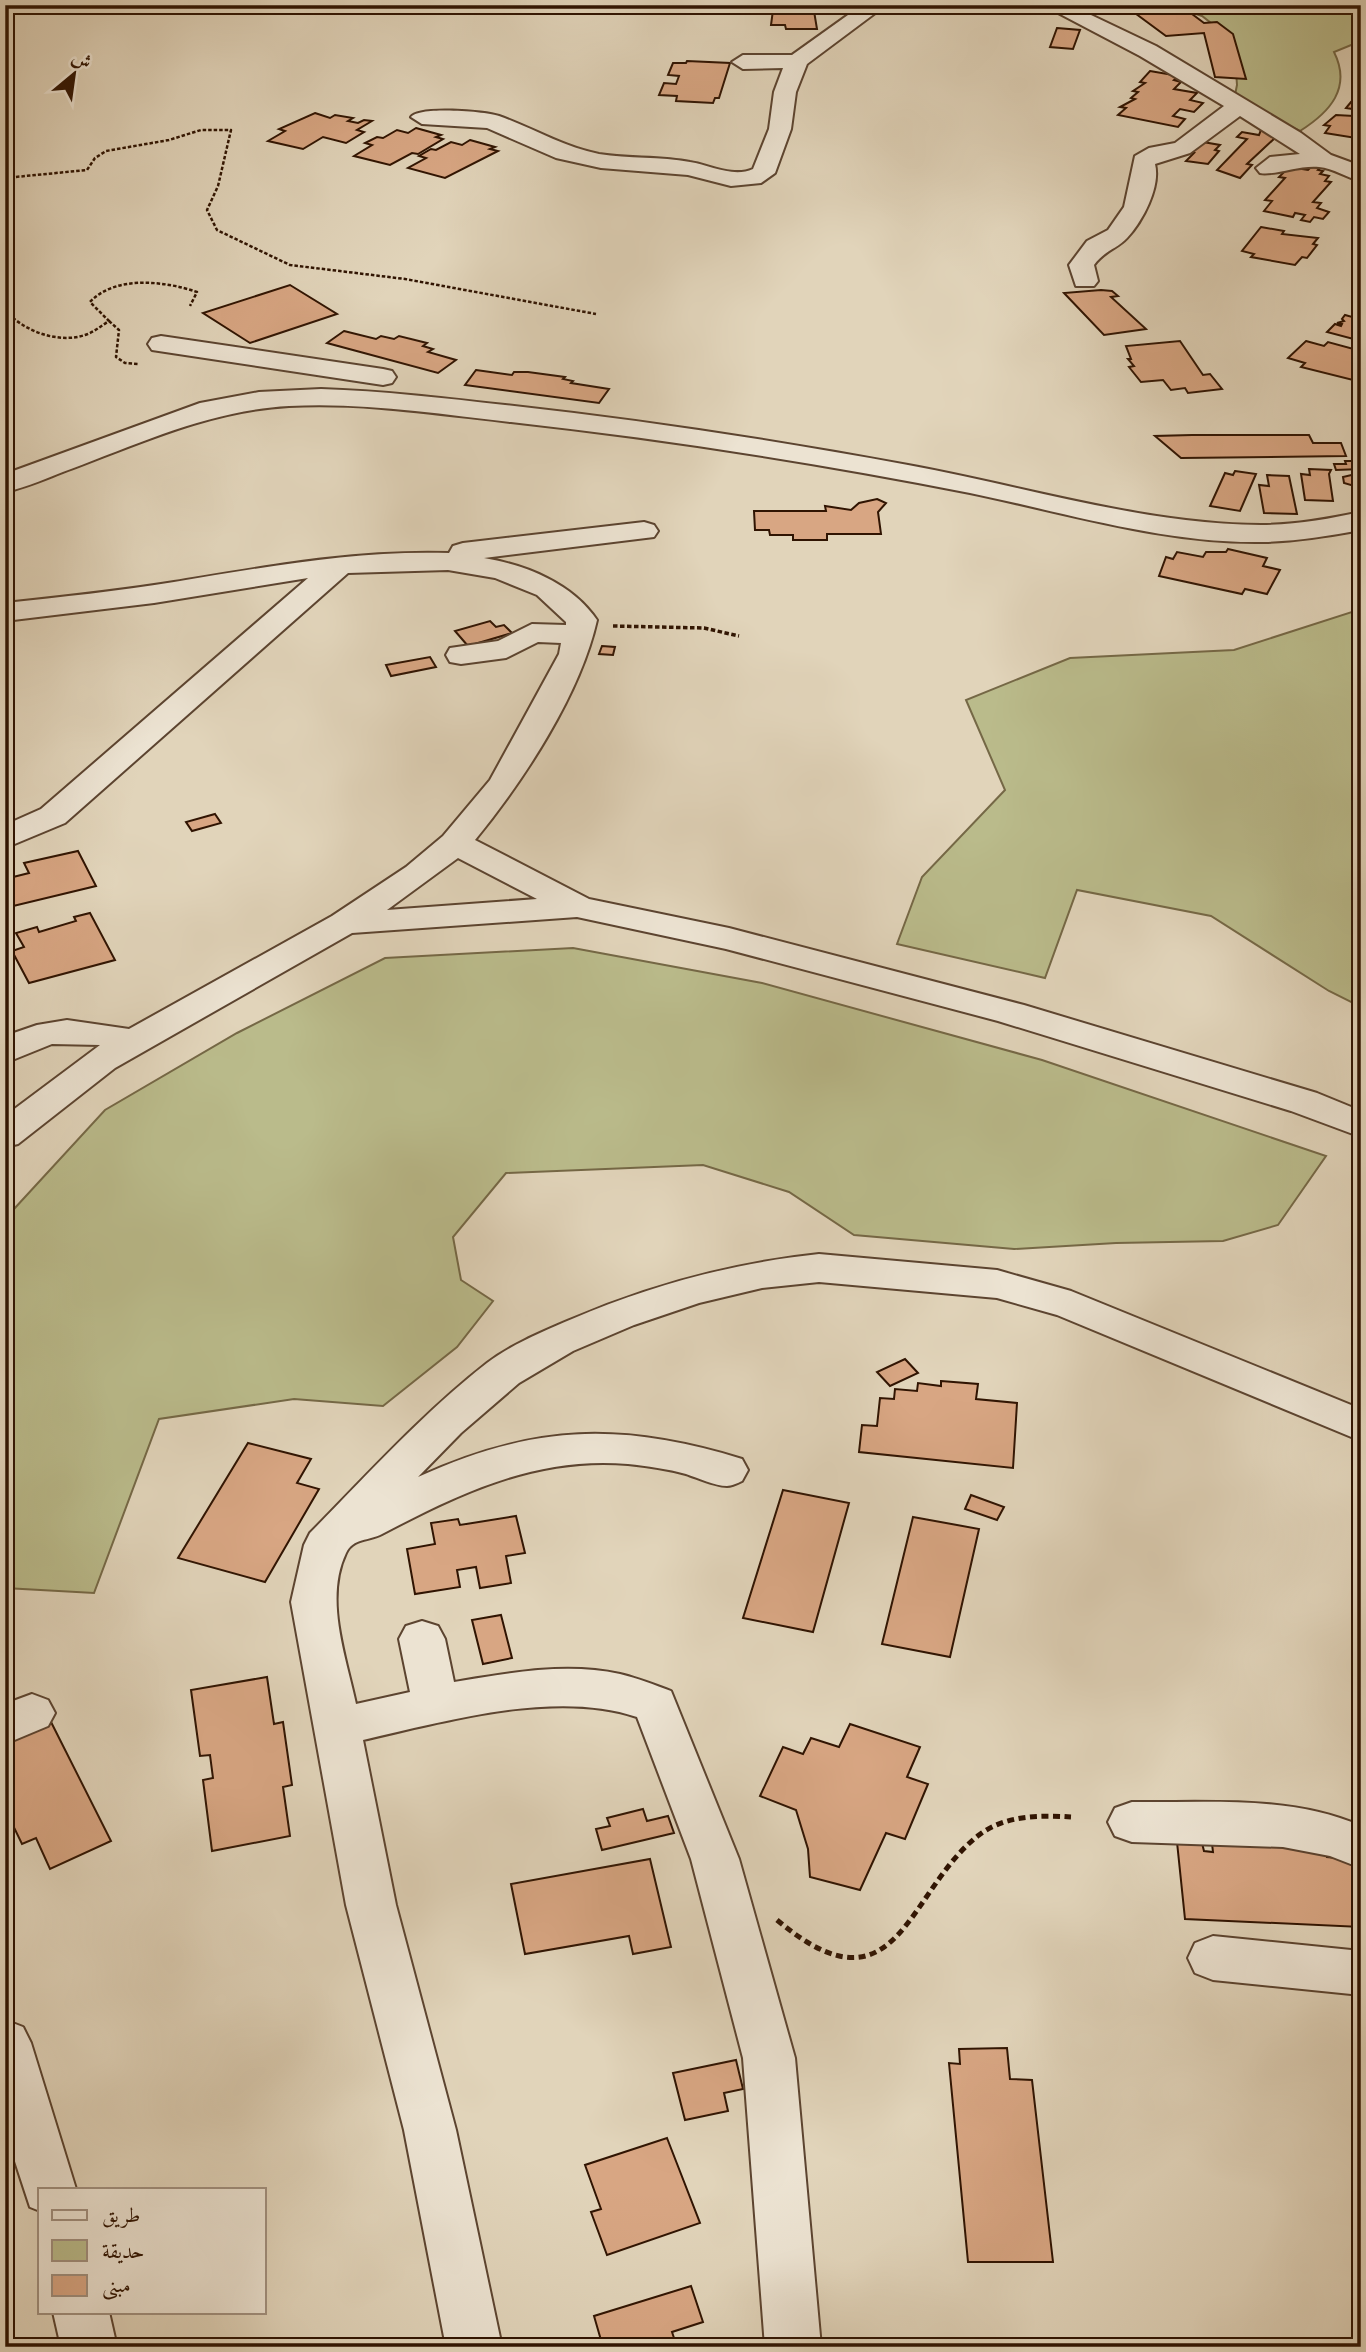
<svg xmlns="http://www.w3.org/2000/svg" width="1366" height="2352" font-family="'Gentium Book Plus',Amiri,serif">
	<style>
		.green { fill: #babb8b; stroke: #756846; stroke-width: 2 }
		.building { fill: #d8a683; stroke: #301402; stroke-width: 2 }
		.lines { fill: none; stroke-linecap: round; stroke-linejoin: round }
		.minor-casing { stroke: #5c4430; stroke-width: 4 }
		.path-far2 { stroke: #301402; stroke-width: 2.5; stroke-dasharray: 3.5 2; stroke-linecap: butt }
		.path-far1 { stroke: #301402; stroke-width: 3.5; stroke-dasharray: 4.5 2.5; stroke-linecap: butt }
		.path { stroke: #301402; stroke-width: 5; stroke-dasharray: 7 4.5; stroke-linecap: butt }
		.minor { fill: #ece3d2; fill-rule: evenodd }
	</style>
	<rect width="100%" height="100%" fill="#e1d4ba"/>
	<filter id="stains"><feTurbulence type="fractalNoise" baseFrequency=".00286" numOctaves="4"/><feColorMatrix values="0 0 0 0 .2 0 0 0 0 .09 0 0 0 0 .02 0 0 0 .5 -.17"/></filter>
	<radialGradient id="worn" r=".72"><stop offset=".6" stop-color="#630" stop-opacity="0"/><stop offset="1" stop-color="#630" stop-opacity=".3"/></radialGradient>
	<g class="green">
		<path d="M1169 5H1361V41L1334 52C1352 88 1330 112 1300 131L1234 100 1237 85 1234 41 1202 16Z"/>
		<path d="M1361 609V1007L1329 991 1211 916 1077 890 1045 978 897 944 922 877 1005 790 966 700 1070 658 1234 650Z"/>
		<path d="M573 948 762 983 1042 1060 1326 1156 1278 1225 1223 1241 1116 1243 1014 1249 854 1235 789 1192 703 1165 506 1173 453 1237 461 1280 493 1301 457 1347 383 1406 294 1399 159 1419 94 1593 5 1588V1220L14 1209 105 1110 237 1033 385 958Z"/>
	</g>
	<g class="building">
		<path d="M787 5H813L817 29H786L785 25H771L773 10H788Z"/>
		<path d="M1124 5H1180L1204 23 1217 22 1233 34 1246 79 1215 77 1204 33 1166 36Z"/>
		<path d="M1057 28 1080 30 1073 49 1050 47Z"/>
		<path d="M687 61 730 63 719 98H715L713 103 676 101 677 96 659 95 664 83 676 84 679 76 668 75 673 63H686Z"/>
		<path d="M1150 71 1179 76 1174 80 1181 82 1174 89 1197 93 1190 100 1203 103 1194 112 1180 109 1173 116 1185 119 1178 127 1118 115 1126 108 1120 107 1135 99 1131 98 1138 92 1133 91 1145 83 1140 82Z"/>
		<path d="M1358 94H1361V136L1356 138 1325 133 1330 126 1324 125 1336 115 1354 116 1359 110 1346 108 1351 102 1357 104 1360 100 1354 99Z"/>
		<path d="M315 113 330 118 335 115 353 118 348 121 358 123 364 120 372 121 357 130 364 132 346 143 323 137 303 149 268 141 285 131 279 129Z"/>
		<path d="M1262 127 1276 137 1247 164 1252 165 1240 178 1217 170 1247 139 1237 137 1242 132 1259 135Z"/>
		<path d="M416 128 441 135 436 137 443 139 418 154 412 153 390 165 354 156 372 145 365 143 377 137 383 138 397 130 408 133Z"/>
		<path d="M470 140 495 147 490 149 498 151 445 178 408 168 426 158 419 156 431 149 436 150 451 142 462 145Z"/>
		<path d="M1203 142 1220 145 1215 150 1219 151 1208 164 1186 161 1194 153 1187 152Z"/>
		<path d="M1289 167 1308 170 1311 167 1320 168 1318 170 1323 171 1320 174 1329 176 1325 181 1331 182 1313 202 1321 203 1317 208 1329 212 1323 219 1314 217 1310 222 1301 220 1305 215 1295 213 1293 217 1264 211 1272 201 1265 200 1285 178 1279 177Z"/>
		<path d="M1261 227 1284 231 1282 234 1318 238 1313 244 1317 245 1307 258 1302 257 1295 265 1251 257 1254 254 1242 251Z"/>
		<path d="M290 285 337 314 250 343 203 313Z"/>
		<path d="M1101 290 1112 291 1118 296 1111 297 1146 329 1104 335 1064 293Z"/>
		<path d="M1355 314 1361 315V341L1327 332 1335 324 1341 326 1342 324 1337 323 1344 321 1342 319 1345 315 1352 317Z"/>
		<path d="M344 331 376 339 381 336 394 339 399 336 427 343 423 346 433 349 428 352 456 360 438 373 327 343Z"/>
		<path d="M1180 341 1203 375 1210 374 1222 389 1188 393 1185 388 1171 390 1163 380 1141 382 1129 367 1134 366 1128 359H1131L1126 346Z"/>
		<path d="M1306 341 1324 346 1328 342 1361 351V382L1301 367 1305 363 1288 358Z"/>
		<path d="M476 370 512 375 514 372H528L565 377 563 379 573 381 571 383 609 389 599 403 465 385Z"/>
		<path d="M1192 435H1309L1313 443H1341L1346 456 1181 458 1155 436Z"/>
		<path d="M1345 461H1361V469L1336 470 1334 464H1346Z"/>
		<path d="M1309 469 1331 470 1329 474 1333 501 1305 500 1301 474 1310 475Z"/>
		<path d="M1235 471 1256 474 1240 511 1210 506 1225 473 1233 475Z"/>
		<path d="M1360 473 1361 488 1344 483 1343 477Z"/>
		<path d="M1267 475 1289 476 1297 514 1264 513 1259 485 1269 486Z"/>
		<path d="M877 499 886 503 878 512 881 534H827V540H793V535H770L769 530H755L754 511H826L825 506 851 510 859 503Z"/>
		<path d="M1228 549 1267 558 1263 566 1280 570 1267 594 1245 589 1242 594 1159 576 1166 557 1173 559 1177 552 1203 557 1206 552H1226Z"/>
		<path d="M490 621 496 627 504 625 512 633 468 646 455 631Z"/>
		<path d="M602 646 615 647 613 655 599 654Z"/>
		<path d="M430 657 436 667 391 676 386 665Z"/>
		<path d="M215 814 221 823 192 831 186 822Z"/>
		<path d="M78 851 96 886 5 908V879L29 873 24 863Z"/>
		<path d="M90 913 115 960 29 983 12 951 24 947 16 933 37 927 39 932 76 921 74 917Z"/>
		<path d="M905 1359 918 1373 890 1386 877 1372Z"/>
		<path d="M941 1381 978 1384 976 1399 1017 1403 1013 1468 859 1452 862 1425 877 1426 880 1398 894 1399 895 1389 917 1391 918 1383 941 1386Z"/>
		<path d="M248 1443 311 1459 297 1483 319 1489 265 1582 178 1558Z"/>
		<path d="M783 1490 849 1503 813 1632 743 1618Z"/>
		<path d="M971 1495 1004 1507 997 1520 965 1509Z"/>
		<path d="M516 1516 525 1553 506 1556 511 1583 480 1588 476 1567 457 1570 460 1587 415 1594 407 1549 435 1544 431 1523 458 1519 460 1525Z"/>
		<path d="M913 1517 979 1529 950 1657 882 1644Z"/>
		<path d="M501 1615 512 1658 483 1664 472 1620Z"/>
		<path d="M267 1677 274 1724 283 1722 292 1785 283 1787 290 1836 212 1851 203 1780 213 1778 210 1755 200 1756 191 1690Z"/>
		<path d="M49 1718 111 1841 50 1869 36 1838 22 1844 5 1809V1736Z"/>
		<path d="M850 1724 920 1747 907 1777 928 1784 905 1839 886 1833 860 1890 810 1877 808 1849 796 1810 760 1796 783 1747 803 1754 811 1738 839 1747Z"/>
		<path d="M643 1809 647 1821 668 1816 674 1833 602 1850 596 1829 610 1826 607 1818Z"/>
		<path d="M1211 1835 1324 1840 1327 1857 1361 1860V1927L1185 1919 1177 1842 1202 1843 1204 1851 1213 1852Z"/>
		<path d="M650 1859 671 1947 633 1954 629 1936 525 1954 511 1884Z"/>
		<path d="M1007 2048 1010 2079 1032 2080 1053 2262H968L949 2063 960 2064 959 2049Z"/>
		<path d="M736 2060 743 2089 724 2093 728 2111 685 2120 673 2073Z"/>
		<path d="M667 2138 700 2223 607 2255 591 2212 601 2209 585 2165Z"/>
		<path d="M691 2286 703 2322 672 2332 677 2347H603L594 2316Z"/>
	</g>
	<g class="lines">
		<g class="minor-casing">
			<g id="minor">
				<path d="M862 5H886L807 64 796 92 791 129 775 173 761 183 731 186 688 175 601 168 556 158 487 128 422 124 411 117C418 106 485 111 499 116 533 128 563 147 599 154 629 159 660 156 690 162 710 165 733 178 753 169L769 129 774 92 783 68 743 69 732 62 743 55H792Z"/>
				<path d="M1043 5H1070L1156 46 1301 133 1331 155 1361 166V181C1347 178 1333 168 1319 167 1299 165 1274 176 1260 173L1256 168 1270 157 1300 154 1240 116 1190 153 1155 164C1161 187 1142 222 1127 238 1117 249 1105 250 1094 265L1098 281 1094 286H1076L1069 265 1087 241 1108 230 1124 207 1135 156 1149 148 1175 143 1224 106 1140 56Z"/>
				<path d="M161 336 383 369 392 371 396 377 392 383 383 385 152 350 148 344 152 338Z"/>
				<path d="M321 389C383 391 444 398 505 405 640 420 774 440 908 465 1024 486 1142 524 1261 525 1295 525 1328 519 1361 512V530C1329 536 1297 541 1264 542 1165 544 1067 513 970 493 818 463 665 439 511 422 438 414 363 402 289 406 212 410 142 442 71 469 49 477 28 487 5 492V474L200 403 259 392Z"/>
				<path d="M644 522 654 525 658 531 654 537 484 558C526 565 572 583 597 620 580 695 524 780 475 840L589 899 729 928 1024 1005 1317 1093 1361 1111V1137L1291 1111 998 1021 726 949 577 917 352 933 115 1068 18 1144 5 1147V1116L100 1045 52 1044 5 1063V1036L37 1025 67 1020 129 1029 332 916 406 867 443 836 490 780 559 654 561 643 538 642 506 658 461 664 450 662 446 655 450 648 498 641 532 624 566 625V622L537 595 495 578 448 570 348 573 65 823 5 848V825L41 809 308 578 154 603 5 621V603C62 597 118 591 174 582 266 567 355 550 449 553L453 546 463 543ZM458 858 537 899 387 910Z"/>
				<path d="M819 1254 997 1270 1071 1291 1361 1409V1441L1057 1315 997 1298 819 1282 762 1288 699 1303 634 1325 573 1351 519 1383 461 1433 418 1477C534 1424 622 1422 742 1459L748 1470 742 1481C738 1483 731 1486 727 1486 715 1486 698 1478 686 1474 668 1469 647 1466 628 1464 537 1456 460 1493 382 1534 369 1541 353 1538 346 1553 324 1599 346 1657 356 1704L410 1692 399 1639 406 1626 422 1621 438 1626 445 1639 454 1682C508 1673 566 1662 620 1674 637 1678 655 1685 671 1691L739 1859 795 2058 821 2347H765L743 2058 691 1859 637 1717C555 1689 444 1722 363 1740L396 1905 456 2130 502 2347H446L404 2130 346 1905 291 1602 304 1545 310 1533C367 1475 423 1413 487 1363 512 1344 544 1331 572 1319 652 1285 733 1263 819 1254Z"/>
				<path d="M32 1694 48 1700 55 1713 48 1726 5 1744V1704Z"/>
				<path d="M1132 1802C1207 1803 1291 1795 1361 1826V1868L1330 1856 1283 1847 1132 1842 1115 1836 1108 1822 1115 1808Z"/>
				<path d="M1213 1936 1361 1951V1995L1213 1980 1195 1973 1188 1958 1195 1943Z"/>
				<path d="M5 2020 23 2027 31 2043 76 2189H40V2211L30 2207 5 2131Z"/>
				<path d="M53 2312H109L117 2347H61Z"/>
			</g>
		</g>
		<g class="path-far2">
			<path d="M5 178 87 170 95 158 106 151 169 140 201 130H231L218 186 207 210 217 230 290 265 405 279 596 314"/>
			<path d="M5 310C23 331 58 344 85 335 94 332 101 326 109 321L90 302C115 275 165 281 197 292L190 306"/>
			<path d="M109 321 119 330 116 357 125 363 139 364"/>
		</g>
		<path class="path-far1" d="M613 626 704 628 739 636"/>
		<path class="path" d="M777 1920C898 2022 907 1890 979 1835 1005 1815 1040 1815 1071 1817"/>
		<use href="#minor" class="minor"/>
	</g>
	<rect width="1366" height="2352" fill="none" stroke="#e1d4ba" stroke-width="28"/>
	<rect x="7" y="7" width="1352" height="2338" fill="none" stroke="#301402" stroke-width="3.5"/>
	<rect x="14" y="14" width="1338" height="2324" fill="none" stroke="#301402" stroke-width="2"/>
	<rect x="38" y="2188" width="228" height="126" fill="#ece3d2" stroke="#a1907f" stroke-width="2"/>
	<rect x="52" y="2210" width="35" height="10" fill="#ece3d2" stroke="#a1907f" stroke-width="2"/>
	<text x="102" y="2222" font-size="21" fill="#301402">طريق</text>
	<rect x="52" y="2240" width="35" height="21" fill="#babb8b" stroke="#a1907f" stroke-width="2"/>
	<text x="102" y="2258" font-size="21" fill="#301402">حديقة</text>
	<rect x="52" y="2275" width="35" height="21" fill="#d8a683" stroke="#a1907f" stroke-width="2"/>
	<text x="102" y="2292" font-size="21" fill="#301402">مبنى</text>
	<g transform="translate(74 74) rotate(29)" stroke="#ece3d2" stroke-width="5" paint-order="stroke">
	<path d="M0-5L12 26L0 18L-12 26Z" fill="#301402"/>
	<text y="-10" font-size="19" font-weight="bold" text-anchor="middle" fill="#301402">ش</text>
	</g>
	<rect width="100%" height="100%" filter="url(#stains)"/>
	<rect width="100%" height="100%" fill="url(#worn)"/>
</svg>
